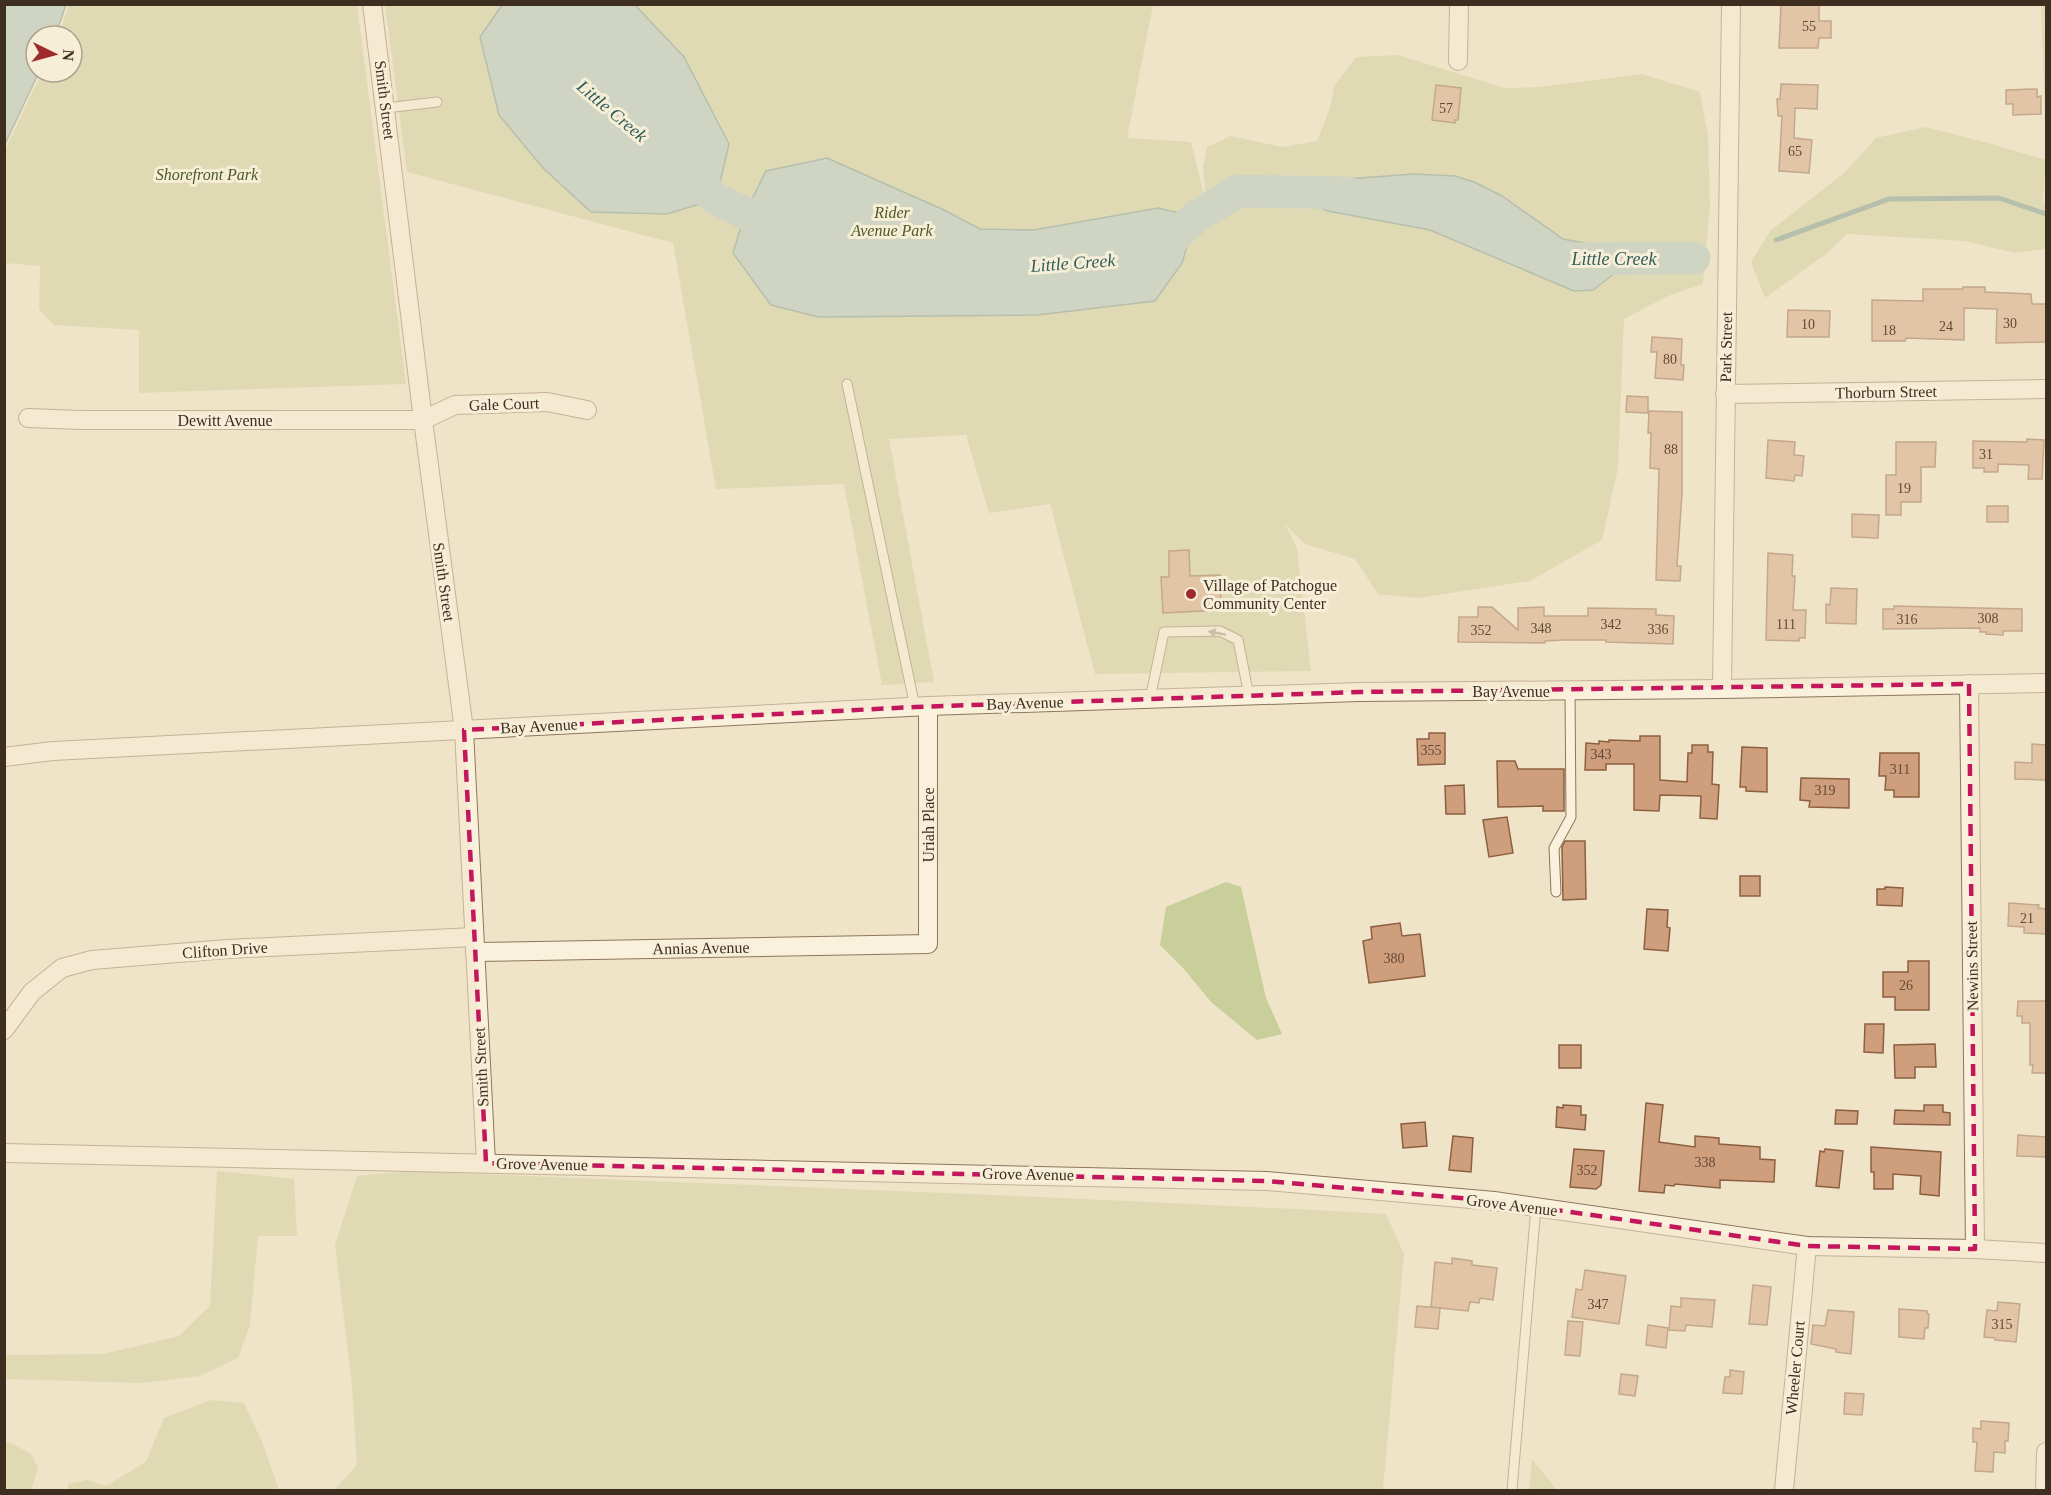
<svg xmlns="http://www.w3.org/2000/svg" width="2051" height="1495" font-family="'Times New Roman',serif">
	<style>
		.green { fill: #c9cf9b; fill-rule: evenodd }
		.water { fill: #a9c4bc; stroke: #6f938a; stroke-width: 1.5 }
		.lines { fill: none; stroke-linecap: round; stroke-linejoin: round }
		.stream { stroke: #6f938a; stroke-width: 5 }
		.river { stroke: #a9c4bc; stroke-width: 33 }
		.building { fill: #cf9f7d; stroke: #8d5f41; stroke-width: 1.5 }
		.lane-casing { stroke: #8d765c; stroke-width: 11 }
		.street-casing { stroke: #8d765c; stroke-width: 20 }
		.lane { stroke: #faf1dc; stroke-width: 9 }
		.street { stroke: #faf1dc; stroke-width: 18 }
		.oneway { fill: #9c907e }
		.marked { fill: none; stroke: #c2185b; stroke-width: 4.5; stroke-dasharray: 12 8; stroke-linejoin: round }
		.poi-dot { fill: #9e2a2b; stroke: #f7eed8; stroke-width: 2 }
		.labels { text-anchor: middle; dominant-baseline: central; stroke-width: 6; stroke-linejoin: round; paint-order: stroke }
		.number-label { font-size: 14px; fill: #624a37 }
		.street-label { font-size: 16px; fill: #3d2e20; stroke: #f7eed8 }
		.park-label { font-size: 16px; font-style: italic; fill: #4d5a26; stroke: #f7eed8 }
		.poi-label { font-size: 16px; fill: #3d2e20; stroke: #f7eed8; text-anchor: start }
		.water-label { font-size: 18px; font-style: italic; fill: #2f5d5a; stroke: #f7eed8 }
	</style>
	<rect width="100%" height="100%" fill="#f0e4c8"/>
	<g class="green">
		<path d="M69 5H357L406 384 139 393V330L54 325 39 309 40 266 5 263V150L42 72H72V36H58Z"/>
		<path d="M385 5H1153L1127 138 1191 142 1206 204 1203 167 1207 147 1231 136 1282 147 1317 141 1330 108 1334 86 1356 57 1398 55 1505 88 1539 87 1642 74 1700 92 1708 136 1710 205 1703 284 1668 296 1624 319 1618 468 1602 540 1530 581 1418 598 1378 594 1355 559 1305 544 1285 524 1297 548 1311 671 1095 674 1050 504 989 513 966 435 889 439 934 682 882 685 844 484 716 489 673 243 407 172ZM1414 174 1455 176 1532 219 1563 239 1622 250 1623 267 1593 290 1522 270 1430 230 1328 211 1320 181Z"/>
		<path d="M2041 5H2046V154Z"/>
		<path d="M1925 127 1992 144 2046 160 2043 201 2046 204V249L2015 253 1964 241 1847 234 1826 254 1765 298 1751 262 1770 231 1845 172 1876 138Z"/>
		<path d="M1226 882 1241 887 1266 998 1282 1034 1257 1040 1211 1002 1183 968 1160 945 1166 907Z"/>
		<path d="M217 1171 294 1179 297 1236H258L250 1325 238 1358 200 1376 143 1383 5 1379V1355L103 1354 179 1336 210 1306Z"/>
		<path d="M410 1171C735 1185 1061 1196 1386 1214L1404 1254 1383 1490H334L357 1465 352 1385 335 1245 357 1176Z"/>
		<path d="M211 1400 244 1403 263 1444 279 1490H68V1484L87 1480 106 1486 146 1462 164 1418Z"/>
		<path d="M4 1442 11 1443 31 1454 38 1468 31 1490H5Z"/>
		<path d="M1532 1459 1557 1490H1529Z"/>
	</g>
	<g class="water">
		<path d="M5 4 66 5 55 36H36V72H39L5 144Z"/>
		<path d="M634 4 684 57 729 144 716 199 667 214 591 212 543 168 499 115 480 37 502 5Z"/>
		<path d="M827 158 944 210 980 229 1034 230 1158 208 1196 217 1182 263 1155 301 1037 315 819 317 771 305 733 253 745 213 766 171Z"/>
		<path d="M1414 174 1455 176 1474 182 1502 196 1563 239 1622 250 1623 267 1593 290 1574 291 1430 230 1328 211 1302 201 1319 181Z"/>
	</g>
	<g class="lines">
		<path class="stream" d="M1776 240 1889 199 1999 198 2046 214"/>
		<g class="river">
			<path d="M683 171 716 199 745 213 788 224"/>
			<path d="M1164 246 1196 217 1237 191 1347 193 1354 195"/>
			<path d="M1578 259 1694 258"/>
		</g>
	</g>
	<g class="building">
		<path d="M1781 4H1819V21H1831V38H1819L1818 48H1779Z"/>
		<path d="M1781 84 1818 85 1817 109 1795 108 1794 138 1812 140 1809 173 1779 171 1782 116H1778L1777 99H1780Z"/>
		<path d="M1436 85 1461 88 1458 120H1455V123L1432 120Z"/>
		<path d="M2037 89V97L2041 96V114L2013 115V104H2006V90Z"/>
		<path d="M1963 287H1985V292L2031 294 2032 304H2046V342L1996 343 1997 309 1964 308V340L1906 338 1905 341H1872V300L1923 301V289H1963Z"/>
		<path d="M1788 310 1830 311 1829 337H1787Z"/>
		<path d="M1652 337 1682 339 1681 365H1684L1683 380 1655 378 1657 352H1651Z"/>
		<path d="M1627 396 1648 397V413L1626 412Z"/>
		<path d="M1649 411 1682 412V493L1677 566H1681L1680 581 1656 580 1659 469 1650 468 1651 433H1648Z"/>
		<path d="M2027 439 2044 440 2042 479H2028L2029 465 1998 464V472H1984V468H1973V441L2027 442Z"/>
		<path d="M1768 440 1795 442 1794 455 1804 456 1802 476 1795 475 1794 481 1766 478Z"/>
		<path d="M1896 442H1936L1935 467H1921V502H1901V515H1886V475H1896Z"/>
		<rect x="1987" y="506" width="21" height="16"/>
		<path d="M1852 514 1879 515 1878 538 1852 537Z"/>
		<path d="M1189 550 1190 576 1220 575 1221 610 1163 613 1161 577H1169V551Z"/>
		<path d="M1768 553 1793 555 1792 576H1795L1793 610H1806L1805 638H1799V641L1766 640Z"/>
		<path d="M1831 588 1857 589 1856 624 1826 623V604L1830 605Z"/>
		<path d="M1894 606 2022 609V631H2003V635L1986 634 1987 632H1980V628L1883 629V609H1894Z"/>
		<path d="M1478 607H1492L1518 630V608L1544 607V616H1588V608L1656 609V615L1674 616 1673 644 1606 642V640H1563L1545 641V643L1458 642 1459 617H1478Z"/>
		<path d="M1429 733H1445V764L1418 765 1417 739H1429Z"/>
		<path d="M1640 736H1660V780L1687 782 1688 753H1692V745H1708V752H1713L1712 784 1719 785 1717 819 1700 818 1701 796 1660 795 1659 811 1634 810V764H1606V770H1585L1586 743 1599 744V741L1609 742V740L1640 741Z"/>
		<path d="M2032 744 2046 745V780L2015 779V762L2032 763Z"/>
		<path d="M1742 747 1767 748V792L1746 791V787H1740Z"/>
		<path d="M1880 753H1919V797H1894V790H1885L1886 776H1879Z"/>
		<path d="M1497 761H1515L1518 769H1564V811H1543V806L1498 807Z"/>
		<path d="M1801 778 1849 779V808L1809 807 1810 801 1800 800Z"/>
		<path d="M1464 785 1465 814H1446L1445 786Z"/>
		<path d="M1507 817 1513 853 1489 857 1483 820Z"/>
		<path d="M1565 841H1585L1586 899 1563 900 1562 847Z"/>
		<rect x="1740" y="876" width="20" height="20"/>
		<path d="M1885 887 1903 888 1902 906 1877 905V889H1885Z"/>
		<path d="M2009 903 2039 905 2038 908 2046 909V934L2024 933V927L2008 926Z"/>
		<path d="M1647 909 1668 910 1667 927 1670 928 1668 951 1644 949Z"/>
		<path d="M1400 923 1402 936 1420 934 1425 976 1369 983 1363 941 1372 939 1371 927Z"/>
		<path d="M1908 961H1929V1010H1895V997H1883V972H1908Z"/>
		<path d="M2018 1001H2046V1073H2032L2033 1065H2030V1023H2022V1016H2017Z"/>
		<path d="M1865 1024H1884L1883 1053 1864 1052Z"/>
		<path d="M1935 1044 1936 1067H1915V1078H1895L1894 1045Z"/>
		<rect x="1559" y="1045" width="22" height="23"/>
		<path d="M1646 1103 1663 1105 1659 1142 1695 1147V1136L1719 1138V1144L1760 1147V1159L1775 1160 1774 1182 1720 1180V1188L1675 1184 1674 1186 1665 1185 1664 1193 1639 1191Z"/>
		<path d="M1563 1105 1581 1106V1115H1586L1585 1130 1556 1127 1557 1107 1563 1108Z"/>
		<path d="M1924 1105H1943V1112L1950 1113V1125L1894 1124 1895 1110 1924 1111Z"/>
		<path d="M1836 1110 1858 1111 1857 1124H1835Z"/>
		<path d="M1425 1122 1427 1146 1403 1148 1401 1124Z"/>
		<path d="M2018 1135 2046 1137V1157L2017 1156Z"/>
		<path d="M1453 1136 1473 1138 1471 1172 1449 1170Z"/>
		<path d="M1871 1147 1941 1152 1939 1196 1920 1194 1921 1176 1893 1174V1189H1874V1172H1871Z"/>
		<path d="M1574 1149 1604 1151 1601 1185 1596 1189 1570 1187Z"/>
		<path d="M1825 1149 1843 1151 1839 1188 1816 1186 1820 1151 1824 1152Z"/>
		<path d="M1452 1258 1472 1261V1265L1497 1268 1493 1300 1480 1298 1479 1303 1470 1302 1468 1311 1431 1307 1435 1262 1452 1264Z"/>
		<path d="M1585 1270 1626 1276 1619 1324 1572 1317 1576 1289 1582 1290Z"/>
		<path d="M1753 1285 1771 1287 1767 1325 1749 1324Z"/>
		<path d="M1681 1298 1715 1300 1712 1327 1686 1325 1685 1331 1669 1330 1671 1306 1681 1307Z"/>
		<path d="M1998 1302 2020 1304 2016 1342 1995 1340V1338L1984 1337 1987 1310 1997 1311Z"/>
		<path d="M1417 1306 1440 1308 1438 1329 1415 1327Z"/>
		<path d="M1899 1309 1927 1311V1314H1929L1928 1328H1925L1924 1339 1899 1337Z"/>
		<path d="M1828 1310 1854 1312 1851 1354 1836 1352V1349L1811 1344 1813 1325 1825 1326Z"/>
		<path d="M1568 1321 1583 1322 1580 1356 1565 1355Z"/>
		<path d="M1648 1325 1668 1328 1666 1348 1646 1345Z"/>
		<path d="M1730 1370 1744 1372 1742 1394 1723 1393 1725 1377H1730Z"/>
		<path d="M1621 1374 1638 1376 1635 1396 1619 1394Z"/>
		<path d="M1845 1393 1864 1394 1862 1415 1844 1414Z"/>
		<path d="M1981 1421 2009 1423 2008 1441H2005V1453L1994 1452 1993 1472 1975 1471 1977 1442H1973V1428L1981 1429Z"/>
	</g>
	<g class="lines">
		<g class="lane-casing">
			<g id="lane">
				<path d="M386 108 437 102"/>
				<path d="M847 384 915 707"/>
				<path d="M1150 699 1164 632 1220 631 1238 640 1249 696"/>
				<path d="M1556 892 1554 848 1571 817 1570 691"/>
				<path d="M1512 1490 1536 1207"/>
			</g>
		</g>
		<g class="street-casing">
			<g id="street">
				<path d="M372 4 423 420 464 730 486 1163"/>
				<path d="M1458 61 1459 4"/>
				<path d="M1725 394 2046 389"/>
				<path d="M28 418 81 420H423L455 405 547 402 587 410"/>
				<path d="M1969 684 1975 1249"/>
				<path d="M1722 689 1731 4"/>
				<path d="M4 757 53 751 928 706 1359 692 1722 689 2046 683"/>
				<path d="M475 952 928 944V706"/>
				<path d="M4 1030 32 992 62 968 92 960 227 949 474 937"/>
				<path d="M4 1153 1267 1181 1494 1201 1807 1246 1975 1249 2046 1253"/>
				<path d="M1784 1490 1807 1246"/>
				<path d="M2045 1490 2046 1452"/>
			</g>
		</g>
		<use href="#lane" class="lane"/>
		<use href="#street" class="street"/>
	</g>
	<defs><path id="oneway-solid" d="M-6-.8H1V-3.2L6.5 0L1 3.2V.8H-6Z" transform="scale(1.5)"/></defs>
	<use class="oneway" href="#oneway-solid" transform="translate(1217 633) rotate(-170)"/>
	<path d="M0 0H2051V1495H0ZM1969 684 1975 1249 1807 1246 1494 1201 1267 1181 486 1163 464 730 915 707 1359 692Z" fill="#f0e4c8" fill-opacity=".55" fill-rule="evenodd"/>
	<path class="marked" d="M1969 684 1975 1249 1807 1246 1494 1201 1267 1181 486 1163 464 730 915 707 1359 692Z"/>
	<circle class="poi-dot" cx="1191" cy="594" r="6"/>
	<g class="labels">
		<g class="number-label">
			<text x="1809" y="26">55</text>
			<text x="1446" y="108">57</text>
			<text x="1795" y="151">65</text>
			<text x="2010" y="323">30</text>
			<text x="1808" y="324">10</text>
			<text x="1946" y="326">24</text>
			<text x="1889" y="330">18</text>
			<text x="1670" y="359">80</text>
			<text x="1671" y="449">88</text>
			<text x="1986" y="454">31</text>
			<text x="1904" y="488">19</text>
			<text x="1988" y="618">308</text>
			<text x="1907" y="619">316</text>
			<text x="1611" y="624">342</text>
			<text x="1786" y="624">111</text>
			<text x="1541" y="628">348</text>
			<text x="1658" y="629">336</text>
			<text x="1481" y="630">352</text>
			<text x="1431" y="750">355</text>
			<text x="1601" y="754">343</text>
			<text x="1900" y="769">311</text>
			<text x="1825" y="790">319</text>
			<text x="2027" y="918">21</text>
			<text x="1394" y="958">380</text>
			<text x="1906" y="985">26</text>
			<text x="1705" y="1162">338</text>
			<text x="1587" y="1170">352</text>
			<text x="1598" y="1304">347</text>
			<text x="2002" y="1324">315</text>
		</g>
		<g class="street-label">
			<text transform="translate(385 100) rotate(83)">Smith Street</text>
			<text transform="translate(1726 347) rotate(-89)">Park Street</text>
			<text transform="translate(1886 392) rotate(-1)">Thorburn Street</text>
			<text transform="translate(504 404) rotate(-2)">Gale Court</text>
			<text x="225" y="420">Dewitt Avenue</text>
			<text transform="translate(444 582) rotate(82)">Smith Street</text>
			<text x="1511" y="691">Bay Avenue</text>
			<text transform="translate(1025 703) rotate(-2)">Bay Avenue</text>
			<text transform="translate(539 726) rotate(-3)">Bay Avenue</text>
			<text transform="translate(928 825) rotate(-90)">Uriah Place</text>
			<text transform="translate(701 948) rotate(-1)">Annias Avenue</text>
			<text transform="translate(225 950) rotate(-4)">Clifton Drive</text>
			<text transform="translate(1972 966) rotate(-91)">Newins Street</text>
			<text transform="translate(481 1067) rotate(-93)">Smith Street</text>
			<text transform="translate(542 1164) rotate(1)">Grove Avenue</text>
			<text transform="translate(1028 1174) rotate(1)">Grove Avenue</text>
			<text transform="translate(1512 1205) rotate(7)">Grove Avenue</text>
			<text transform="translate(1795 1368) rotate(-85)">Wheeler Court</text>
		</g>
		<g class="park-label">
			<text x="207" y="174">Shorefront Park</text>
			<text x="892" y="212">Rider<tspan x="892" dy="18">Avenue Park</tspan></text>
		</g>
		<g class="poi-label">
			<text x="1203" y="585">Village of Patchogue<tspan x="1203" dy="18">Community Center</tspan></text>
		</g>
		<g class="water-label">
			<text transform="translate(612 111) rotate(40)">Little Creek</text>
			<text x="1614" y="259">Little Creek</text>
			<text transform="translate(1073 263) rotate(-4)">Little Creek</text>
		</g>
	</g>
	<rect width="2051" height="1495" fill="none" stroke="#3d2e20" stroke-width="12"/>
	<g transform="translate(54 54) rotate(95)"><circle r="28" fill="#f7eed8" stroke="#ada18e" stroke-width="1.5"/>
	<path d="M0-4.5L10 22L0 15L-10 22Z" fill="#9e2a2b"/>
	<text y="-9" font-size="16" font-weight="bold" text-anchor="middle" fill="#3d2e20">N</text>
	</g>
</svg>
